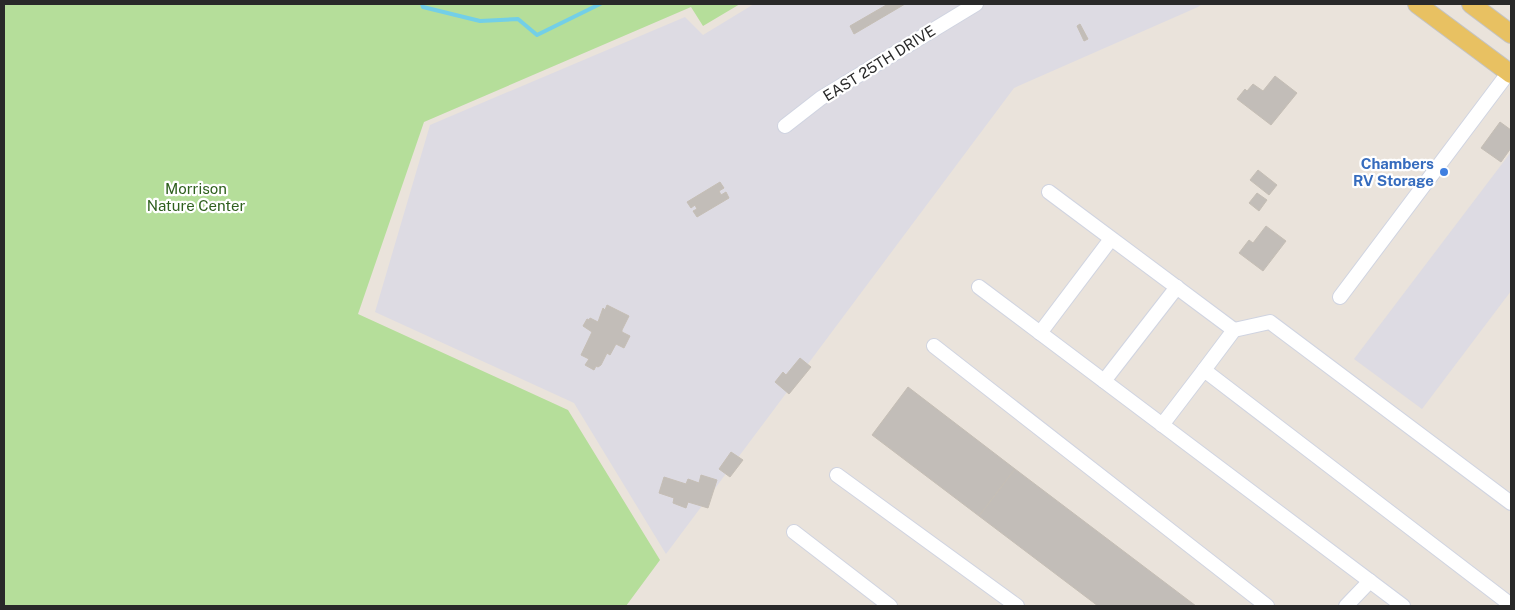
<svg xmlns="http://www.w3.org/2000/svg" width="1515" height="610" font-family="'Public Sans',sans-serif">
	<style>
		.industrial { fill: #dddbe3 }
		.green { fill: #b5de9a }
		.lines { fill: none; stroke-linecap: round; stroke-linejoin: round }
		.stream { stroke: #73cfe7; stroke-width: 4 }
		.building { fill: #c2bdb8; stroke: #c5beb5 }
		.minor-casing { stroke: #d0d4e1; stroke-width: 16 }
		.major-casing { stroke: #c3c3c3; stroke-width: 20 }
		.minor { stroke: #fff; stroke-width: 14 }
		.major { stroke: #e8c162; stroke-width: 18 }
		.shop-dot { fill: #3f7fe0; stroke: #fff; stroke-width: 2 }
		.labels { text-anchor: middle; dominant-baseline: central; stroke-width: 4.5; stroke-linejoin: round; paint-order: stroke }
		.street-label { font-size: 15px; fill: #292929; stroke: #fff }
		.shop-label { font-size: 15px; font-weight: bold; fill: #366cbe; stroke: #fff; text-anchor: end }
		.park-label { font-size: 15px; fill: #2f601e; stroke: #fff }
	</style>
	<rect width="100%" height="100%" fill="#eae3db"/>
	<g class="industrial">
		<path d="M754 4H1202L1198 7 1014 88 666 554 574 403 375 312 430 125 685 17 703 35Z"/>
		<path d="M1511 152V291L1422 409 1354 359Z"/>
	</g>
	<path class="green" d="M4 4H740L703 26 691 7 424 122 358 314 568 410 660 560 626 606H4Z"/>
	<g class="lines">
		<path class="stream" d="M422 4 423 7 480 21 518 19 537 35 600 4"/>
	</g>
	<g class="building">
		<path d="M888 4H905L854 34 850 26Z"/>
		<path d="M1080 24 1088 39 1084 41 1077 26Z"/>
		<path d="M1275 76 1297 93 1271 125 1237 99 1245 89 1247 91 1253 84 1263 91Z"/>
		<path d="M1500 122 1511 130V148L1501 162 1481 148Z"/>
		<path d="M1258 170 1277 185 1269 195 1250 180Z"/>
		<path d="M720 182 724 188 719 191 721 195 726 192 729 198 697 217 693 211 697 209 695 205 691 208 687 202Z"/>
		<path d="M1257 193 1267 200 1259 211 1249 203Z"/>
		<path d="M1266 226 1286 241 1263 271 1239 253 1249 240 1253 243Z"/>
		<path d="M607 305 629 316 622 330V332L630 336 624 348 616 344 610 355 607 353 601 365 598 367 596 366 594 370 585 365 589 359 581 355 592 332 583 326 587 319 589 320 590 318 598 322 603 308 605 310Z"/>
		<path d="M800 358 811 367 789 394 775 382 783 372 786 375Z"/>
		<path d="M908 387 1015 469 979 516 872 435Z"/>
		<path d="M731 452 743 460 730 477 719 469Z"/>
		<path d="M1015 469 1196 606H1098L979 516Z"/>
		<path d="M701 475 717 480 708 508 688 502 686 508 673 503 674 498 659 493 664 477 686 484 688 479 699 483Z"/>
	</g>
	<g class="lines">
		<g class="minor-casing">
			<g id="minor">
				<path d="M785 126 821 98 976 4"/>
				<path d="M1049 192 1234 330"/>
				<path d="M979 287 1403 606"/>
				<path d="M1340 297 1509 72"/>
				<path d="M1040 333 1111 239"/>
				<path d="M934 346 1267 606"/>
				<path d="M1204 370 1234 330 1270 322 1511 503"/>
				<path d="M1104 381 1177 287"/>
				<path d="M1162 425 1204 370 1511 605"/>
				<path d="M837 475 1017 606"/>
				<path d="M794 532 890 606"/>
				<path d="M1346 606 1370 581"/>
			</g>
		</g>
		<g class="major-casing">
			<g id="major">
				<path d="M1417 4 1511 74"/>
				<path d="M1471 4 1511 34"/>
			</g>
		</g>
		<use href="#minor" class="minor"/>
		<use href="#major" class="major"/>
	</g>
	<circle class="shop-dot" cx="1444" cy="172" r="5"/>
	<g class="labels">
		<g class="street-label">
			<text transform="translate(879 63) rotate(-32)">EAST 25TH DRIVE</text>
		</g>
		<g class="shop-label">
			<text x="1434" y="163">Chambers<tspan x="1434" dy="17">RV Storage</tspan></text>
		</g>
		<g class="park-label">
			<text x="196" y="188">Morrison<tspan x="196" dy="17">Nature Center</tspan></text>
		</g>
	</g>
	<rect width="1515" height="610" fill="none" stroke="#292929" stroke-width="10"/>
</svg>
